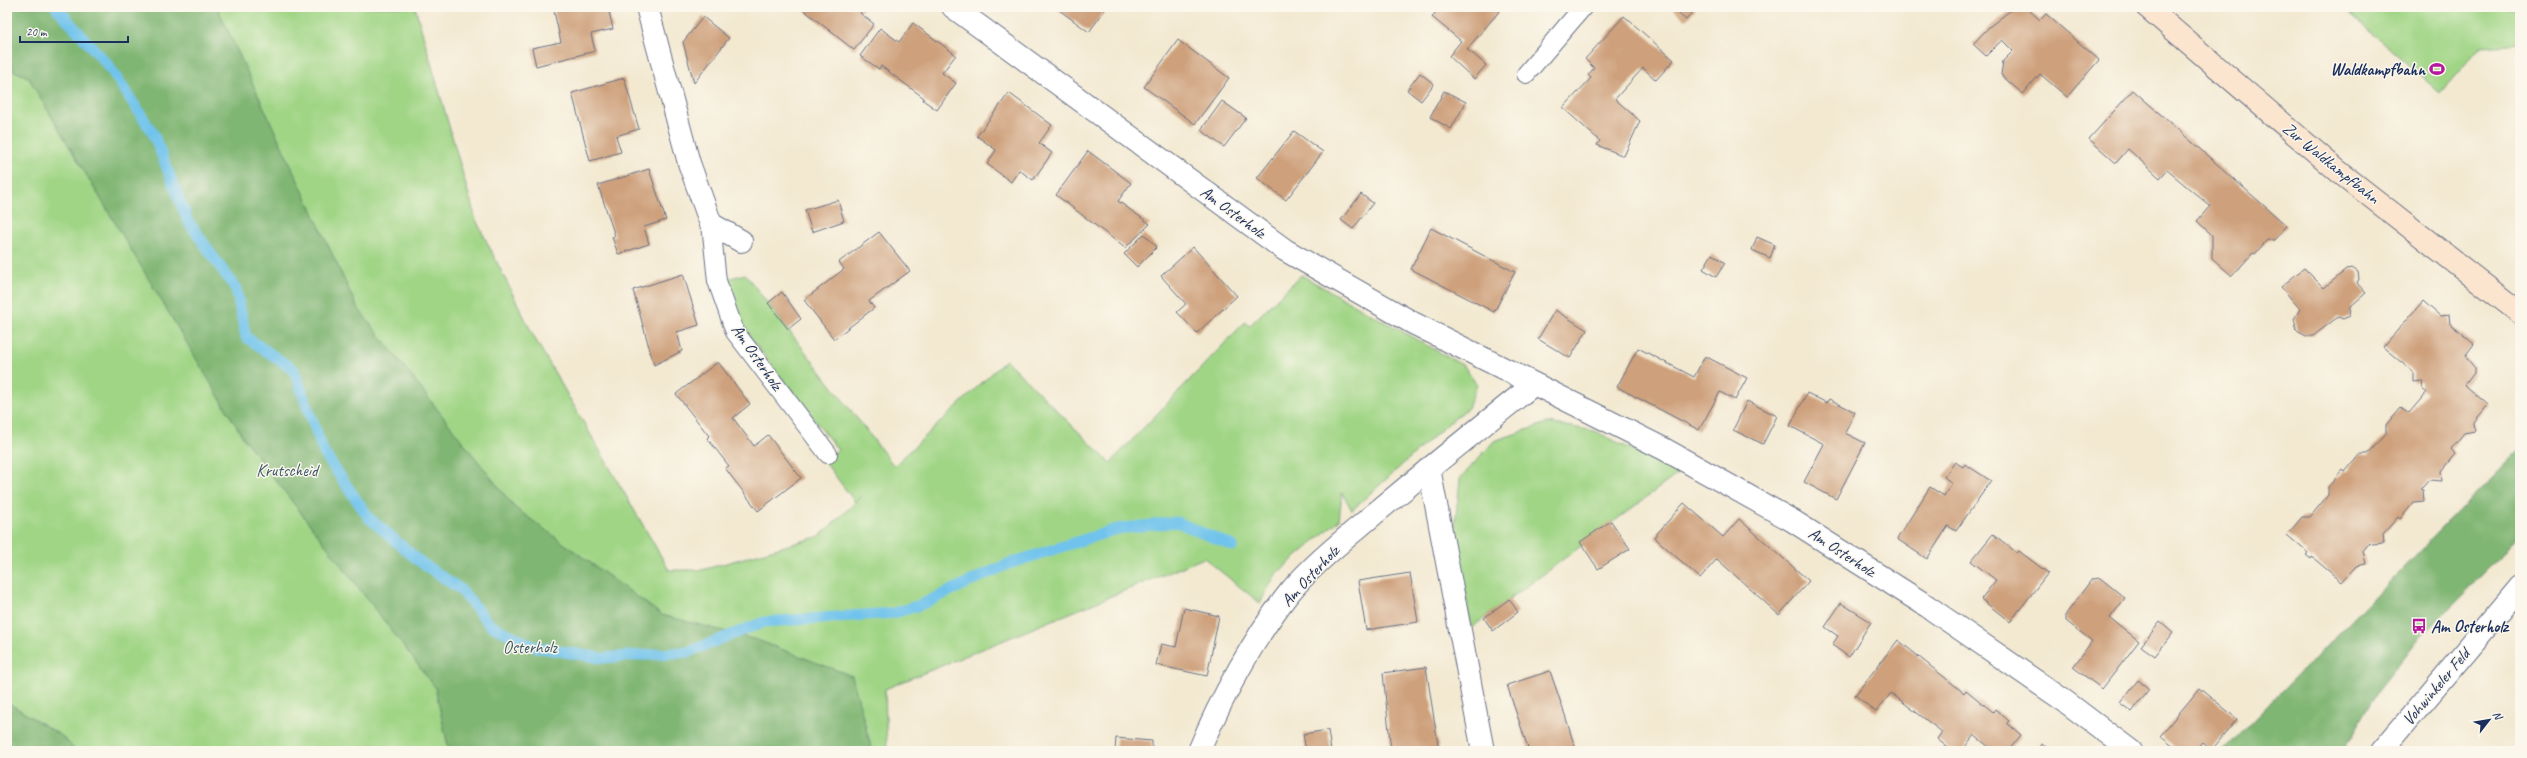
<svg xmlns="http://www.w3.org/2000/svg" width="2527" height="758" font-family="Caveat,sans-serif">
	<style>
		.green { fill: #a1d586; stroke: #5e8272 }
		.forest { fill: #80b673; stroke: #4e7268 }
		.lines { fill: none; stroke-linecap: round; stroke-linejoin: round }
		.stream { stroke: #70c3ec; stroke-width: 11 }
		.building { fill: #cea07c }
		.service-casing { stroke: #677086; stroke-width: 20 }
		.minor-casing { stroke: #677086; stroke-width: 24 }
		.tertiary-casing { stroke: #677086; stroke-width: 24 }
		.secondary-casing { stroke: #677086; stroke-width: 24 }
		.service { stroke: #fff; stroke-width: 18 }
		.minor { stroke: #fff; stroke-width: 22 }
		.tertiary { stroke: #fff; stroke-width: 22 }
		.secondary { stroke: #fbe5cf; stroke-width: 22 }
		.labels { text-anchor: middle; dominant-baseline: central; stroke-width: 3; stroke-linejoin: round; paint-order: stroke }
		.poi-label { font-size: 17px; font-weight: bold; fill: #1b2f5e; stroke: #fbf7ec; text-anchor: end }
		.street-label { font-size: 17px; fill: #1b2f5e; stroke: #fbf7ec }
		.park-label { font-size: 17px; fill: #3c5868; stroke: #fbf7ec }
	</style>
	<rect width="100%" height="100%" fill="#fbf7ec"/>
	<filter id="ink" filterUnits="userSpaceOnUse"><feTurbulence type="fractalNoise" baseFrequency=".025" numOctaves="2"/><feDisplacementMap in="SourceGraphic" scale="8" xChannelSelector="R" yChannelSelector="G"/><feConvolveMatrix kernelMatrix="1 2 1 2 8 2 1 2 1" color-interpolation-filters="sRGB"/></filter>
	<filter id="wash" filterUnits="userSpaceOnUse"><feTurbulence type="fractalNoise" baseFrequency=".012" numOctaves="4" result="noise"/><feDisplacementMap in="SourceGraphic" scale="16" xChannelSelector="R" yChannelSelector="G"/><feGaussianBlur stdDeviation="0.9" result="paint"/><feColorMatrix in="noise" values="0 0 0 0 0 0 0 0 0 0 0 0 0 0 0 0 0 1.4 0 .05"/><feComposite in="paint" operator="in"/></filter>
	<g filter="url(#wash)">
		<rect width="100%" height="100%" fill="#f3e9d1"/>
		<g class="green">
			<path d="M7 7H415L476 220 534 337 669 570H702L820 536 863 495 855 502 824 461 838 450 742 327 727 279 745 274 894 466 1006 360 1110 463 1245 322 1249 326 1301 275 1464 366 1477 385 1468 408 1444 427 1352 510 1342 493 1339 520 1276 574 1260 603 1204 558 885 689 887 751H7Z"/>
			<path d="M2343 7H2520V43L2481 46 2440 93Z"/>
			<path d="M1547 423 1595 431 1679 473 1471 628 1455 526 1460 479 1494 441Z"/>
		</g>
		<g class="forest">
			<path d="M7 7H217L357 307 514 507 662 615 757 640 852 676 872 751H449L435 687 244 439 28 77 7 68Z"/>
			<path d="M2520 449V533L2499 559 2420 637 2378 690 2344 751H2223Z"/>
			<path d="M7 702 63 737 76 751H7Z"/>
		</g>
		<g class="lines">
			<path class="stream" d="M56 7 108 65 153 133 188 221 236 289 246 337 294 370 324 453 369 518 419 561 460 589 490 625 535 647 601 658 688 652 764 622 894 613 920 605 1008 564 1117 529 1177 522 1233 546"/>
		</g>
		<g id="blocks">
			<g class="building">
				<path d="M553 7H608L613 29 591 34 595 51 536 66 532 48 561 42Z"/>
				<path d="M800 7H864L860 13 874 24 854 50Z"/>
				<path d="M1055 7H1107L1089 32Z"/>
				<path d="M1440 7H1503L1467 49 1486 65 1474 79 1449 56 1461 41 1432 17Z"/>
				<path d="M1671 7H1697L1686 20Z"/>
				<path d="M2015 7H2026L2040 20 2046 14 2099 60 2067 97 2040 74 2023 94 2001 75 2003 61 2013 51 2002 40 1986 56 1973 44 1989 27Z"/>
				<path d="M1624 16 1674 60 1656 80 1643 68 1615 99 1640 121 1624 156 1597 145 1600 141 1563 108 1591 78 1588 75 1594 68 1585 59Z"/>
				<path d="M703 17 729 38 694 83 683 42Z"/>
				<path d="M913 23 956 55 942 73 956 83 937 110 923 100 924 98 881 66 879 69 860 56 880 28 899 42Z"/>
				<path d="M1178 40 1229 78 1195 124 1144 87Z"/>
				<path d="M1420 73 1434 84 1421 101 1407 90Z"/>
				<path d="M624 78 639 129 616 136 621 152 590 161 572 93Z"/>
				<path d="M2133 90 2287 226 2274 240H2267L2255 254 2253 253 2232 276 2212 258V235L2197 221 2210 206 2167 170 2160 178 2128 149 2116 163 2089 139Z"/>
				<path d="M1444 91 1466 102 1451 129 1430 117Z"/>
				<path d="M1009 93 1052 125 1039 143 1052 153 1033 180 1019 170 1011 182 987 164 996 150 977 136Z"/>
				<path d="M1222 101 1246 118 1224 147 1201 130Z"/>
				<path d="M1294 131 1323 152 1286 200 1257 178Z"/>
				<path d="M1088 151 1131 183 1118 201 1150 224 1125 248 1056 195Z"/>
				<path d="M649 169 666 220 644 227 649 244 618 254 612 237 615 236 598 185Z"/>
				<path d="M1361 194 1373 203 1353 229 1341 220Z"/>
				<path d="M838 200 844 221 812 232 805 210Z"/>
				<path d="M1431 228 1515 272 1494 312 1411 269Z"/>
				<path d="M879 232 910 271 869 301 874 308 834 339 804 300 844 269 839 262Z"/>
				<path d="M1144 234 1157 247 1137 267 1124 254Z"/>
				<path d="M1757 237 1775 245 1770 258 1752 250Z"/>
				<path d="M1193 247 1237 296 1197 333 1177 312 1186 304 1161 276Z"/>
				<path d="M1712 254 1725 263 1716 277 1703 269Z"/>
				<path d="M2304 268 2324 288 2346 270 2352 268 2358 272 2359 279 2357 283 2366 293 2351 306 2350 316 2343 319 2338 317 2313 336H2306L2297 331 2294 319 2300 309 2281 287Z"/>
				<path d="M683 274 699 325 677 332 682 351 654 365 633 290Z"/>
				<path d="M782 292 801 319 788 329 768 303Z"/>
				<path d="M2423 301 2440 316 2449 315 2450 324 2474 344 2465 356 2474 367V373L2465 385 2488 405 2474 422 2475 431 2464 433 2451 449 2455 454 2441 471 2442 481 2429 480 2421 489 2423 490 2424 501 2414 502 2400 519 2398 517 2383 534 2384 543 2372 544 2370 542 2363 551 2366 564 2356 566 2342 582 2312 557 2311 559 2306 555 2308 553 2287 535 2302 517H2310L2328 495V487L2343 470 2345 472 2360 454H2368L2386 433V425L2401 407 2409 413 2427 392 2423 389 2422 381 2413 382V372L2383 347Z"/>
				<path d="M1555 310 1587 330 1570 358 1538 339Z"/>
				<path d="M1638 348 1694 377 1705 356 1747 378 1735 400 1720 392 1699 430 1617 387Z"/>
				<path d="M718 362 750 404 733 418 754 446 768 435 801 478 758 511 725 468 729 466 707 438 709 436 676 394Z"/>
				<path d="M1807 393 1827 403 1829 399 1855 412 1845 433 1865 443 1836 499 1804 482 1824 444 1790 426Z"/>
				<path d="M1747 401 1777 416 1763 444 1733 430Z"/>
				<path d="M1955 462 1963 467 1965 464 1991 481 1956 531 1948 526 1927 559 1897 539 1930 487 1944 496 1952 483 1944 477Z"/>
				<path d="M1684 503 1723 537 1739 519 1809 581 1779 615 1717 559 1700 578 1654 537Z"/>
				<path d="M1611 521 1630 549 1598 569 1580 542Z"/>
				<path d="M1993 534 2017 553 2019 551 2048 573 2010 622 1981 599 1996 580 1971 561Z"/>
				<path d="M1410 573 1418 622 1366 630 1358 581Z"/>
				<path d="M2100 578 2125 598 2110 618 2139 641 2102 689 2073 667 2092 641 2066 621V614L2092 579Z"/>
				<path d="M1509 599 1518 612 1493 631 1484 618Z"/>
				<path d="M1841 603 1871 622 1849 657 1832 645 1838 636 1825 627Z"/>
				<path d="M1184 608 1219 616 1207 676 1156 665 1161 644 1176 647Z"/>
				<path d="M2160 622 2173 633 2155 656 2141 646Z"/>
				<path d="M1898 640 1964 693 1966 690 1993 712 1995 709 2009 721 2007 723 2021 735 2008 751H1994L1974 735 1962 751H1952L1937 739 1942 732 1891 693 1876 712 1855 695Z"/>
				<path d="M1426 667 1439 751H1391L1383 673Z"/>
				<path d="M1550 671 1565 715 1576 751H1529L1507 685Z"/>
				<path d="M2138 680 2149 689 2132 712 2120 703Z"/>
				<path d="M2200 688 2237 719 2211 751 2202 743 2195 751H2179L2160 736Z"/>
				<path d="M1328 730 1331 751H1306L1303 734Z"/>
				<path d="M1116 738 1152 741V751H1115Z"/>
				<path d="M2041 744 2053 751H2037Z"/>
			</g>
		</g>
	</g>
	<g filter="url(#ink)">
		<use href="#blocks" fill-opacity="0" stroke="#677086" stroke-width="1"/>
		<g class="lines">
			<g class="service-casing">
				<g id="service">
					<path d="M1526 74 1583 7"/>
					<path d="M711 224 717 281 735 332 828 454"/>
				</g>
			</g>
			<g class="minor-casing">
				<g id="minor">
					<path d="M647 7 689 163 711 224 741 241"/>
					<path d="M953 7 1285 250 1413 323 1664 449 1793 521 1927 606 2066 702 2131 751"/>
					<path d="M1429 468 1483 751"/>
					<path d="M1199 751C1220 700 1255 636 1289 593 1313 564 1345 539 1373 515 1426 471 1479 428 1533 385"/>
				</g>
			</g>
			<g class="tertiary-casing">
				<path id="tertiary" d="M2382 751 2520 587"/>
			</g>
			<g class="secondary-casing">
				<path id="secondary" d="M2147 7 2338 171 2520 313"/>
			</g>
			<use href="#service" class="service"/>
			<use href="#minor" class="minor"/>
			<use href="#tertiary" class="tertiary"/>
			<use href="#secondary" class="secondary"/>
		</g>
	</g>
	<defs>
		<g id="stadium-bare" transform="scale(1.2)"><path d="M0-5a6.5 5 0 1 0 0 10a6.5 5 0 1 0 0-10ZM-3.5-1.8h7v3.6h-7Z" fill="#b5179e" stroke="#fbf7ec" stroke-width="2.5" paint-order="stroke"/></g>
		<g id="bus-bare" transform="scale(1.2)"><path d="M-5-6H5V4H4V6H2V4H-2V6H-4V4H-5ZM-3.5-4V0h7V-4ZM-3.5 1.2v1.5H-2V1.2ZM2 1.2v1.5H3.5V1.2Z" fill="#b5179e" stroke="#fbf7ec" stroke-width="2.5" paint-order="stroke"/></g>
	</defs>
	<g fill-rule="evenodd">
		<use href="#stadium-bare" x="2437" y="69"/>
		<use href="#bus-bare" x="2419" y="626"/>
	</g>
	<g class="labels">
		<g class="poi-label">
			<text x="2425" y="69">Waldkampfbahn</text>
			<text x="2431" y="626" text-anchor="start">Am Osterholz</text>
		</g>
		<g class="street-label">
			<text transform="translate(2331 163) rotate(39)">Zur Waldkampfbahn</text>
			<text transform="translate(1233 212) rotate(36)">Am Osterholz</text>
			<text transform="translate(757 357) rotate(55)">Am Osterholz</text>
			<text transform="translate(1842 552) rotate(33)">Am Osterholz</text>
			<text transform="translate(1310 576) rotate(-47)">Am Osterholz</text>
			<text transform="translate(2436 687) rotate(-50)">Vohwinkeler Feld</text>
		</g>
		<g class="park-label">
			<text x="287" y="470">Krutscheid</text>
			<text x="530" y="647">Osterholz</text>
		</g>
	</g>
	<rect width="2527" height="758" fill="none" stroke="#fbf7ec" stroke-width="24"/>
	<g transform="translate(2489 720) rotate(59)" stroke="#fbf7ec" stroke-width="3" paint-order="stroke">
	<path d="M0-3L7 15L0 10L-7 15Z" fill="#1b2f5e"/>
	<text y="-6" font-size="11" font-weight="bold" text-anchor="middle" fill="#1b2f5e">N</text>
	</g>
	<path d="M20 36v6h108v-6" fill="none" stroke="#1b2f5e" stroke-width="2"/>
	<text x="26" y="36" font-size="12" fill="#1b2f5e" stroke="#fbf7ec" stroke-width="3" paint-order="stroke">20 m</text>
</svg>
